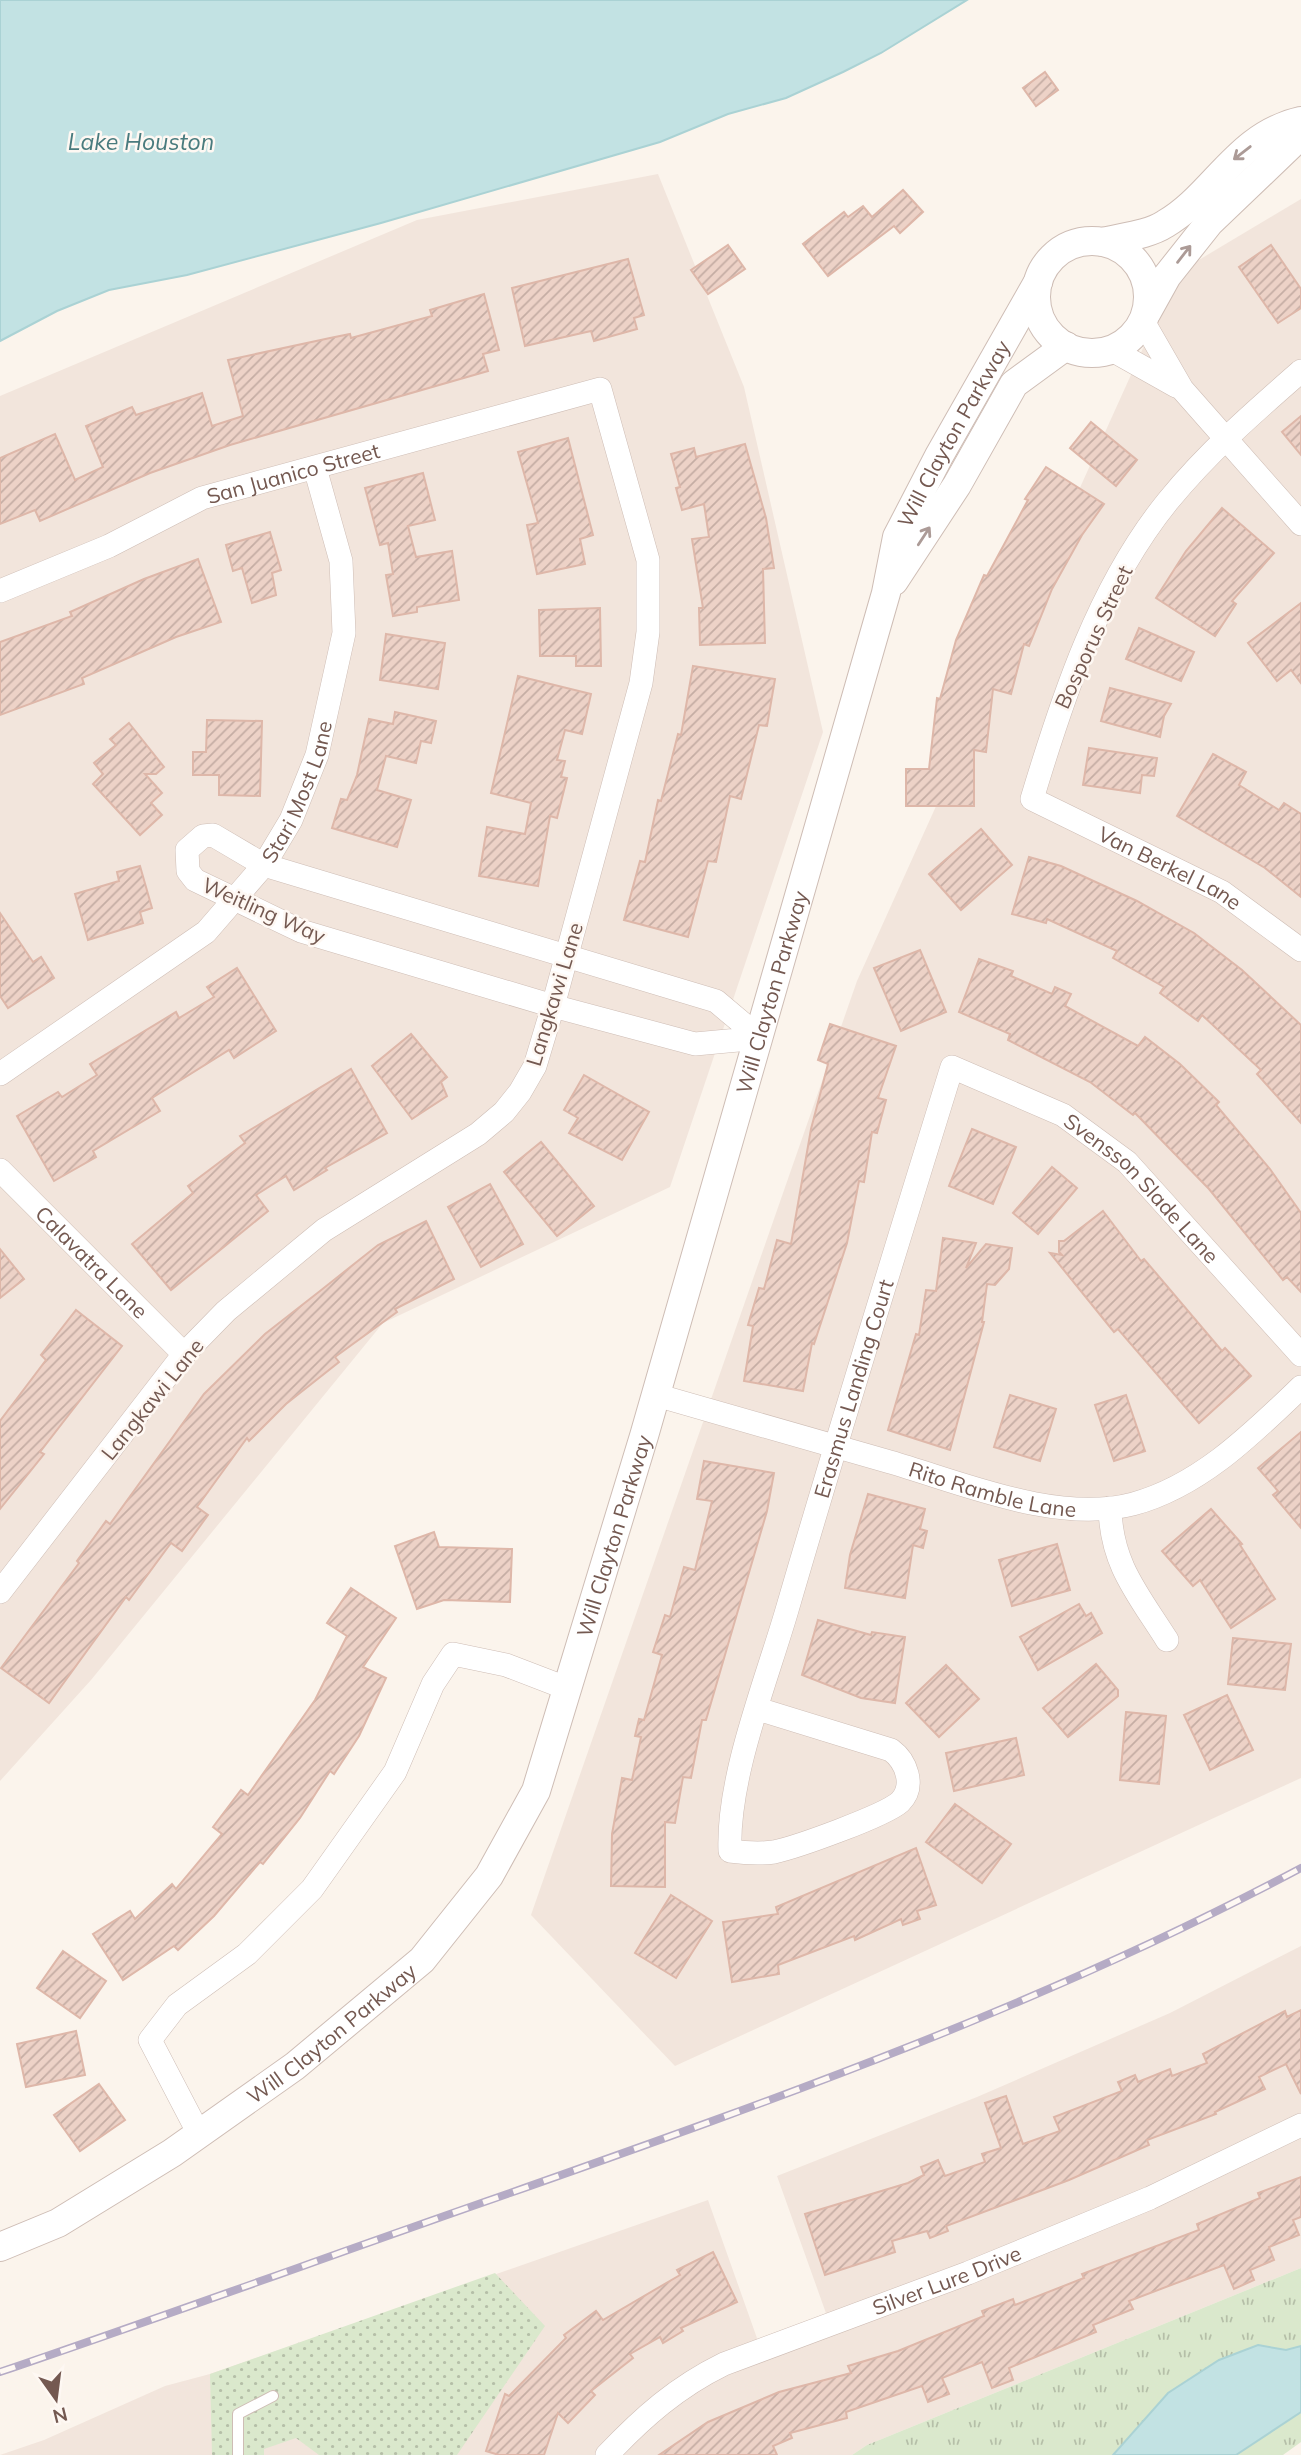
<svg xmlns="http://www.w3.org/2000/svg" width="1301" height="2455" font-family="Mulish,sans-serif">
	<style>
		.residential { fill: #f2e5dc }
		.grass { fill: url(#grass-tufts) }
		.park { fill: url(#park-dots) }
		.water { fill: #c2e2e3; stroke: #aad2d4; stroke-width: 2 }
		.building { fill: url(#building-hatch); stroke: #deb7a9; stroke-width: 2 }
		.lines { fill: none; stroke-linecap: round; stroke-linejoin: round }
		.service-casing { stroke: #cebdb5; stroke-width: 12 }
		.minor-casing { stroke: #cebdb5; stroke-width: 24 }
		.tertiary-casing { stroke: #cebdb5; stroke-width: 30 }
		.service { stroke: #fff; stroke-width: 10 }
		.minor { stroke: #fff; stroke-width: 23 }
		.tertiary { stroke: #fff; stroke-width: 28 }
		.rail-casing { stroke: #b5abc5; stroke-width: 8 }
		.rail { stroke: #fef8f3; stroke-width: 5; stroke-dasharray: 16; stroke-linecap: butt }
		.oneway { stroke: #ac9b97 }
		.labels { text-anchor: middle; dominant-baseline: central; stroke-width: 5; stroke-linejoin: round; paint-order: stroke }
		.street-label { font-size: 21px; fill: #745951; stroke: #fef8f3 }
		.water-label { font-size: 23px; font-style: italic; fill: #497b7e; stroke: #fef8f3 }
	</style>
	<defs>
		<pattern id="grass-tufts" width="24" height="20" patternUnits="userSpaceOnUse" patternTransform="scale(1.75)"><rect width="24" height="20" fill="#dae8cc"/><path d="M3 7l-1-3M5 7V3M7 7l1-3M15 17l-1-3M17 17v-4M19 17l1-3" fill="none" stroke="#b5bfa8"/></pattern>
		<pattern id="park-dots" width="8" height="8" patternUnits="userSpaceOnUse" patternTransform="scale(1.75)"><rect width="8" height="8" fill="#dae8cc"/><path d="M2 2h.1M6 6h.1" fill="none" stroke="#b5bfa8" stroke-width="1.8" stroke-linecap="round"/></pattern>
		<pattern id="building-hatch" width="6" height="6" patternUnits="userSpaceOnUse" patternTransform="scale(1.75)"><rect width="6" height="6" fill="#edd2c7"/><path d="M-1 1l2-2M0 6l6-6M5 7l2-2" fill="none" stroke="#c5ada4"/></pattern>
	</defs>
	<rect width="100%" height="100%" fill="#fbf4ec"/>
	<g class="residential">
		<path d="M658 174 744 387 823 732 670 1187 383 1323 91 1680 0 1781V396L417 220Z"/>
		<path d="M1301 199V1778L675 2066 531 1915 857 981 1177 273Z"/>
		<path d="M1301 1946V2268L867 2445 852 2455H0L44 2440 165 2386 210 2374 708 2200 758 2341 827 2316 777 2176 977 2097 1170 2013Z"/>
	</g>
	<path class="grass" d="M1301 2268V2442L1283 2455H852L867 2445Z"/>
	<path class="park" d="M495 2273 545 2326 457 2455H319L296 2438 264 2449V2455H212L210 2374Z"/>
	<g class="water">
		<path d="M0 0H967L881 53 843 72 786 98 728 114 660 142 381 223 187 275 109 290 57 311 0 341Z"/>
		<path d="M1258 2345 1286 2350 1301 2346V2412L1236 2455H1113L1168 2393 1219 2360Z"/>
	</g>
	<g class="building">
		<path d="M1045 72 1058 90 1036 106 1023 88Z"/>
		<path d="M903 190 923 212 900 233 894 226 828 276 803 244 844 212 848 217 863 206 872 217Z"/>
		<path d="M728 245 745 269 708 294 691 270Z"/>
		<path d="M1271 245 1301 289V308L1278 323 1239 267Z"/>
		<path d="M628 259 644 315 634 318 637 329 594 341 591 331 525 346 512 288Z"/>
		<path d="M484 294 499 350 483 354 488 371 230 445 150 473 40 521 35 510 0 524V458L55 434 75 480 103 467 86 426 132 407 136 415 202 393 212 426 243 416 228 360 330 338 350 334 351 338 432 316 430 310Z"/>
		<path d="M1301 416V455L1282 432Z"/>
		<path d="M1091 422 1137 460 1116 486 1070 448Z"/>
		<path d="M568 438 593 535 580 539 585 564 537 574 527 525 538 523 518 452Z"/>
		<path d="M745 444 766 518 774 568 763 569 765 643 700 645 699 608H703L692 539 709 537 704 504 682 510 676 488 680 487 671 454 694 448 696 457Z"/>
		<path d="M1046 467 1104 504 1082 535 1052 589 1029 646 1024 644 1011 694 993 689 986 752 974 750V806H906V769H929L937 698 940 699 956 640 984 575 987 576 1028 500 1025 499Z"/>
		<path d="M423 473 435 520 408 526 416 557 452 551 459 600 417 607V612L393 616 386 575 393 574 388 543 380 545 365 488Z"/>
		<path d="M1222 508 1274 553 1232 601 1236 604 1215 636 1156 598 1186 551Z"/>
		<path d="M270 532 281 570 272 573 276 595 252 603 242 568 233 571 226 545Z"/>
		<path d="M198 559 221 622 176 637 82 678 84 684 0 715V642L72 616 70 612 144 579Z"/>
		<path d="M1301 603V683L1291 670 1277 681 1248 643Z"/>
		<path d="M600 608 601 666H576V656H540L539 610Z"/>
		<path d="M1139 628 1194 652 1181 681 1126 659Z"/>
		<path d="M386 634 445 643 438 689 380 680Z"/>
		<path d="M693 666 775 679 767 726 759 725 741 799 730 796 716 862 708 861 688 937 624 920 640 861 645 862 658 800 661 801 678 734 681 735Z"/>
		<path d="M518 676 591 694 582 734 565 730 557 760 565 761 561 777 567 778 557 818 550 816 538 886 479 876 487 827 525 834 531 803 491 793Z"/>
		<path d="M1110 688 1171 704 1164 716 1160 737 1101 721Z"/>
		<path d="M395 712 436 721 431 743 421 741 416 763 386 756 377 790 411 800 397 847 332 828 341 799 347 800 357 775 369 719 393 724Z"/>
		<path d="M207 720 262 721 260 796 219 795V775H193V752H206Z"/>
		<path d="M129 723 164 767 156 774H145L162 793 151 803 162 815 140 835 93 784 103 774 94 763 116 745 110 739Z"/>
		<path d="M1089 748 1157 758 1154 776 1142 775 1140 793 1083 785Z"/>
		<path d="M1213 754 1246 772 1239 785 1279 810 1284 803 1301 814V897L1265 868 1177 816Z"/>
		<path d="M981 829 1012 865 961 910 929 874Z"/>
		<path d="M1029 857 1061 866 1137 901 1194 933 1242 970 1301 1025V1123L1257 1074 1261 1070 1202 1015 1198 1021 1160 993 1164 987 1113 958 1117 951 1047 919 1046 923 1012 914Z"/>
		<path d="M140 866 152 908 140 912 143 923 88 940 75 894 119 881 117 872Z"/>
		<path d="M0 913 33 962 41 957 54 978 8 1008 0 996Z"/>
		<path d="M920 950 946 1012 901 1031 874 968Z"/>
		<path d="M979 959 1013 971 1011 976 1052 994 1055 987 1071 994 1065 1006 1138 1046 1145 1037 1180 1064 1219 1102 1216 1105 1270 1169 1301 1213V1292L1287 1277 1283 1280 1209 1189 1135 1113 1133 1115 1090 1082 1008 1040 1010 1034 959 1012Z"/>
		<path d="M237 968 276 1031 234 1058 229 1050 152 1098 160 1111 93 1151 96 1157 54 1181 17 1116 58 1092 62 1097 97 1075 90 1064 176 1012 179 1018 214 997 207 987Z"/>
		<path d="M830 1024 896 1046 878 1098 886 1100 877 1133 872 1132 864 1182 859 1181 847 1243 814 1344 812 1343 803 1391 744 1381 753 1326 748 1325 759 1288 764 1289 777 1240 791 1244 811 1129 828 1064 818 1060Z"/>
		<path d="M411 1034 447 1077 441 1082 447 1096 412 1119 372 1066Z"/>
		<path d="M351 1069 387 1133 325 1168 327 1170 294 1190 286 1176 256 1195 268 1211 171 1290 132 1244 193 1193 188 1186 245 1143 240 1136Z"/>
		<path d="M584 1075 649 1112 622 1160 569 1133 578 1118 564 1110Z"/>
		<path d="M972 1129 1016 1147 993 1204 949 1186Z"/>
		<path d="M541 1142 594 1206 557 1236 504 1172Z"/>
		<path d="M1052 1167 1077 1188 1038 1234 1013 1213Z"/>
		<path d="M490 1184 523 1244 481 1267 448 1207Z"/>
		<path d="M1103 1211 1141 1261 1144 1259 1222 1351 1225 1348 1251 1376 1199 1423 1118 1329 1114 1332 1050 1253 1062 1255 1059 1252V1241H1064Z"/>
		<path d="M426 1221 454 1279 395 1309 397 1312 335 1357 339 1362 286 1404 249 1441 247 1438 197 1507 208 1515 182 1551 171 1543 129 1600 126 1597 49 1703 1 1668 79 1563 77 1561 106 1521 110 1524 204 1394 265 1334 320 1291 378 1245Z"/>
		<path d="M943 1238 976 1243 966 1268 986 1244 1012 1248 1009 1269 995 1285 987 1284 982 1322H984L950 1450 888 1430 916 1334 919 1335 926 1290 936 1291Z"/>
		<path d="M0 1249 24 1279 0 1298Z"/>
		<path d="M76 1310 122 1346 40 1452 44 1454 0 1509V1421L46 1360 41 1355Z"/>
		<path d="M1010 1395 1056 1409 1040 1461 994 1447Z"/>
		<path d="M1126 1395 1145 1451 1114 1461 1095 1405Z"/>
		<path d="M1301 1432V1528L1273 1495 1278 1491 1258 1468Z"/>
		<path d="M704 1461 774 1473 767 1511 706 1720H702L691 1778 683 1777 675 1823 665 1822V1887L611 1886 612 1834 622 1778 632 1780 641 1737 635 1736 639 1719 644 1720 662 1655 653 1652 665 1615 670 1617 684 1567 695 1570 712 1501 697 1499Z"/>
		<path d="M868 1494 925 1509 920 1529 927 1531 923 1548 913 1545 905 1598 845 1588 850 1555Z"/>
		<path d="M1211 1509 1242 1544 1240 1545 1275 1599 1231 1628 1200 1580 1193 1586 1162 1551Z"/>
		<path d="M434 1532 439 1547 512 1549 510 1602 444 1600 417 1609 395 1546Z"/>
		<path d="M1057 1544 1070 1590 1012 1606 999 1560Z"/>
		<path d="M351 1588 396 1618 363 1667 386 1678 359 1736 334 1774 330 1771 300 1818 263 1864 260 1862 214 1916 178 1950 174 1946 123 1980 93 1934 130 1911 135 1919 172 1884 176 1889 222 1834 213 1827 241 1790 248 1795 315 1700 347 1636 327 1623Z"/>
		<path d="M1079 1604 1086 1616 1091 1613 1102 1633 1038 1670 1020 1637Z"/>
		<path d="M818 1620 871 1635 872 1632 905 1637 895 1703 861 1698 802 1675Z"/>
		<path d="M1233 1638 1291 1644 1285 1690 1228 1684Z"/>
		<path d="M1096 1664 1118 1690V1696L1068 1737 1043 1708Z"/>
		<path d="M946 1665 979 1699 939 1737 906 1703Z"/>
		<path d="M1227 1695 1253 1750 1210 1770 1184 1715Z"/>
		<path d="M1126 1712 1166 1716 1159 1784 1120 1780Z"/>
		<path d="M1016 1738 1024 1775 954 1791 946 1753Z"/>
		<path d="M955 1804 1011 1844 982 1883 926 1842Z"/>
		<path d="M916 1848 936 1905 917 1911 920 1919 903 1925 901 1919 855 1940 854 1936 778 1965 779 1974 732 1982 723 1922 778 1914 776 1907Z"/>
		<path d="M671 1895 712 1921 676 1978 635 1953Z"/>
		<path d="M63 1951 106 1981 80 2018 37 1988Z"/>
		<path d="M1301 2010V2094L1286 2064 1259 2077 1265 2089 1215 2112 1216 2114 1147 2140 1149 2145 1069 2180 946 2226 948 2231 930 2238 927 2231 892 2241 895 2252 825 2275 805 2214 908 2183 924 2175 921 2167 938 2160 945 2176 985 2162 982 2154 1001 2148 985 2103 1006 2096 1023 2144 1060 2131 1054 2117 1122 2091 1118 2082 1135 2075 1138 2082 1170 2069 1172 2076 1207 2063 1203 2054 1285 2011 1287 2017Z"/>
		<path d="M76 2031 85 2075 26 2087 17 2044Z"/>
		<path d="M99 2084 125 2120 80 2151 54 2115Z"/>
		<path d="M1301 2177V2217L1293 2220 1299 2235 1269 2247 1274 2260 1250 2270 1254 2280 1234 2289 1224 2265 1129 2301 1133 2309 1093 2325 1096 2332 1009 2368 1013 2380 992 2388 982 2362 942 2378 949 2394 928 2402 922 2386 846 2412 847 2418 790 2433 792 2438 773 2446 777 2455H659L708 2422 779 2392 851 2373 848 2366 898 2351 984 2316 982 2311 1013 2299 1015 2305 1084 2278 1082 2274 1199 2230 1197 2224 1260 2198 1258 2193Z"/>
		<path d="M713 2252 737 2302 681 2328 683 2331 663 2343 660 2337 630 2354 633 2358 591 2391 595 2395 568 2423 558 2413 544 2455H499L486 2451 505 2394 509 2396 566 2338 564 2335 596 2311 603 2320 680 2275 677 2270Z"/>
	</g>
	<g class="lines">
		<g class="service-casing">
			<path id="service" d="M238 2455V2414L273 2396"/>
		</g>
		<g class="minor-casing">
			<g id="minor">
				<path d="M1144 323 1182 389 1301 524"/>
				<path d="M1112 350 1176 386"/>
				<path id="s1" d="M1301 371C1254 412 1208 452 1168 501 1099 586 1063 696 1032 799L1222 892 1301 950"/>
				<path id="s2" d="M0 591 109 546 202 498 600 389 648 560V632L641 683 553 1006 535 1066 520 1092 504 1112 478 1134 324 1230 226 1311 184 1354 0 1592"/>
				<path d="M213 835 264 865 716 1001 760 1038 695 1044 553 1006 301 931 195 880 188 871 187 850 203 836Z"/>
				<path id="s3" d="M0 1074 206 932 264 865 291 820 317 755 344 633 341 561 315 468"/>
				<path id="s4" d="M0 1170 184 1354"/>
				<path id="s5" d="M656 1395C734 1417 812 1439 890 1462 963 1483 1057 1524 1133 1504 1200 1486 1252 1434 1301 1387"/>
				<path d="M1110 1508C1111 1564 1138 1594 1167 1640"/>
				<path id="s6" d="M758 1709 891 1750C906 1761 916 1786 900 1802 884 1816 797 1847 774 1852 759 1854 745 1853 730 1851 727 1778 766 1682 787 1610 840 1428 896 1248 952 1067L1063 1115 1127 1162 1301 1355"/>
				<path d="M199 2134 150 2040 177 2005 247 1954 312 1889 395 1772 433 1684 453 1654 506 1665 566 1688"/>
				<path id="s7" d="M607 2455C643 2417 677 2387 724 2364L968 2273 1150 2198 1301 2125"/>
			</g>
		</g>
		<g class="tertiary-casing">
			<g id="tertiary">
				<circle cx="1092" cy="297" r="56"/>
				<path d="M1103 242C1123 237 1148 235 1165 224 1214 196 1237 135 1301 121"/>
				<path d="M1147 312 1167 276 1209 223 1301 135"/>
				<path d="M894 581 957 485 1014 384 1066 346"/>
				<path id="s8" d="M0 2247 58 2223 172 2153 295 2066 422 1960 489 1876 536 1791 644 1436 886 593 897 537 939 456 1038 282"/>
			</g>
		</g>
		<use href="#service" class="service"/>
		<use href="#minor" class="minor"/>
		<use href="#tertiary" class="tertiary"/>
		<g class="rail-casing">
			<path id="rail" d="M0 2372C171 2314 340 2252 510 2193 780 2098 1048 2003 1301 1868"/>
		</g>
		<use href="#rail" class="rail"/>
	</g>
	<defs><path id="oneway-shaft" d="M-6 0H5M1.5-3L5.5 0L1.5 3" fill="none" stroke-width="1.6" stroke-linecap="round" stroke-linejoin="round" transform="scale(1.75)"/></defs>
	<g class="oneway">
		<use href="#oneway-shaft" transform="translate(1242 153) rotate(142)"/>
		<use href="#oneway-shaft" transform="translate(1184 254) rotate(-52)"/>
		<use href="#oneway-shaft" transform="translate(924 536) rotate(-57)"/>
	</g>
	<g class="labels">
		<g class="street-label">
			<text stroke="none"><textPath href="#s8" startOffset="2140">Will Clayton Parkway</textPath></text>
			<text stroke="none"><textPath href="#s2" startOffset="317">San Juanico Street</textPath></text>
			<text transform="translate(1093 637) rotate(-65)">Bosporus Street</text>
			<text stroke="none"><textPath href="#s3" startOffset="420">Stari Most Lane</textPath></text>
			<text stroke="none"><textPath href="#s1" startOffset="670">Van Berkel Lane</textPath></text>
			<text transform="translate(264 910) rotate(24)">Weitling Way</text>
			<text stroke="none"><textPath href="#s8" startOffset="1550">Will Clayton Parkway</textPath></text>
			<text transform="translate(554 994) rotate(-73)">Langkawi Lane</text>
			<text stroke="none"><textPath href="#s6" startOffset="1424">Svensson Slade Lane</textPath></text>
			<text stroke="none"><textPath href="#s4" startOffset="130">Calavatra Lane</textPath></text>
			<text stroke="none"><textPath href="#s6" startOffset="859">Erasmus Landing Court</textPath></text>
			<text transform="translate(152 1399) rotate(-51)">Langkawi Lane</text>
			<text stroke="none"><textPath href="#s5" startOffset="350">Rito Ramble Lane</textPath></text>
			<text stroke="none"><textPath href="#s8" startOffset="984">Will Clayton Parkway</textPath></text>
			<text stroke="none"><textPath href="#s8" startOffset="396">Will Clayton Parkway</textPath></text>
			<text stroke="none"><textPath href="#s7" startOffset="387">Silver Lure Drive</textPath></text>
		</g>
		<g class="water-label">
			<text x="141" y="141">Lake Houston</text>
		</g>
	</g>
	<g transform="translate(56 2399) rotate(166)" stroke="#fef8f3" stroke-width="5" paint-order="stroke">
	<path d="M0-5L12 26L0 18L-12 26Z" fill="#745951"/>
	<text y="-10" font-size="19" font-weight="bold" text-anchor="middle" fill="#745951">N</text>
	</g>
</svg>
